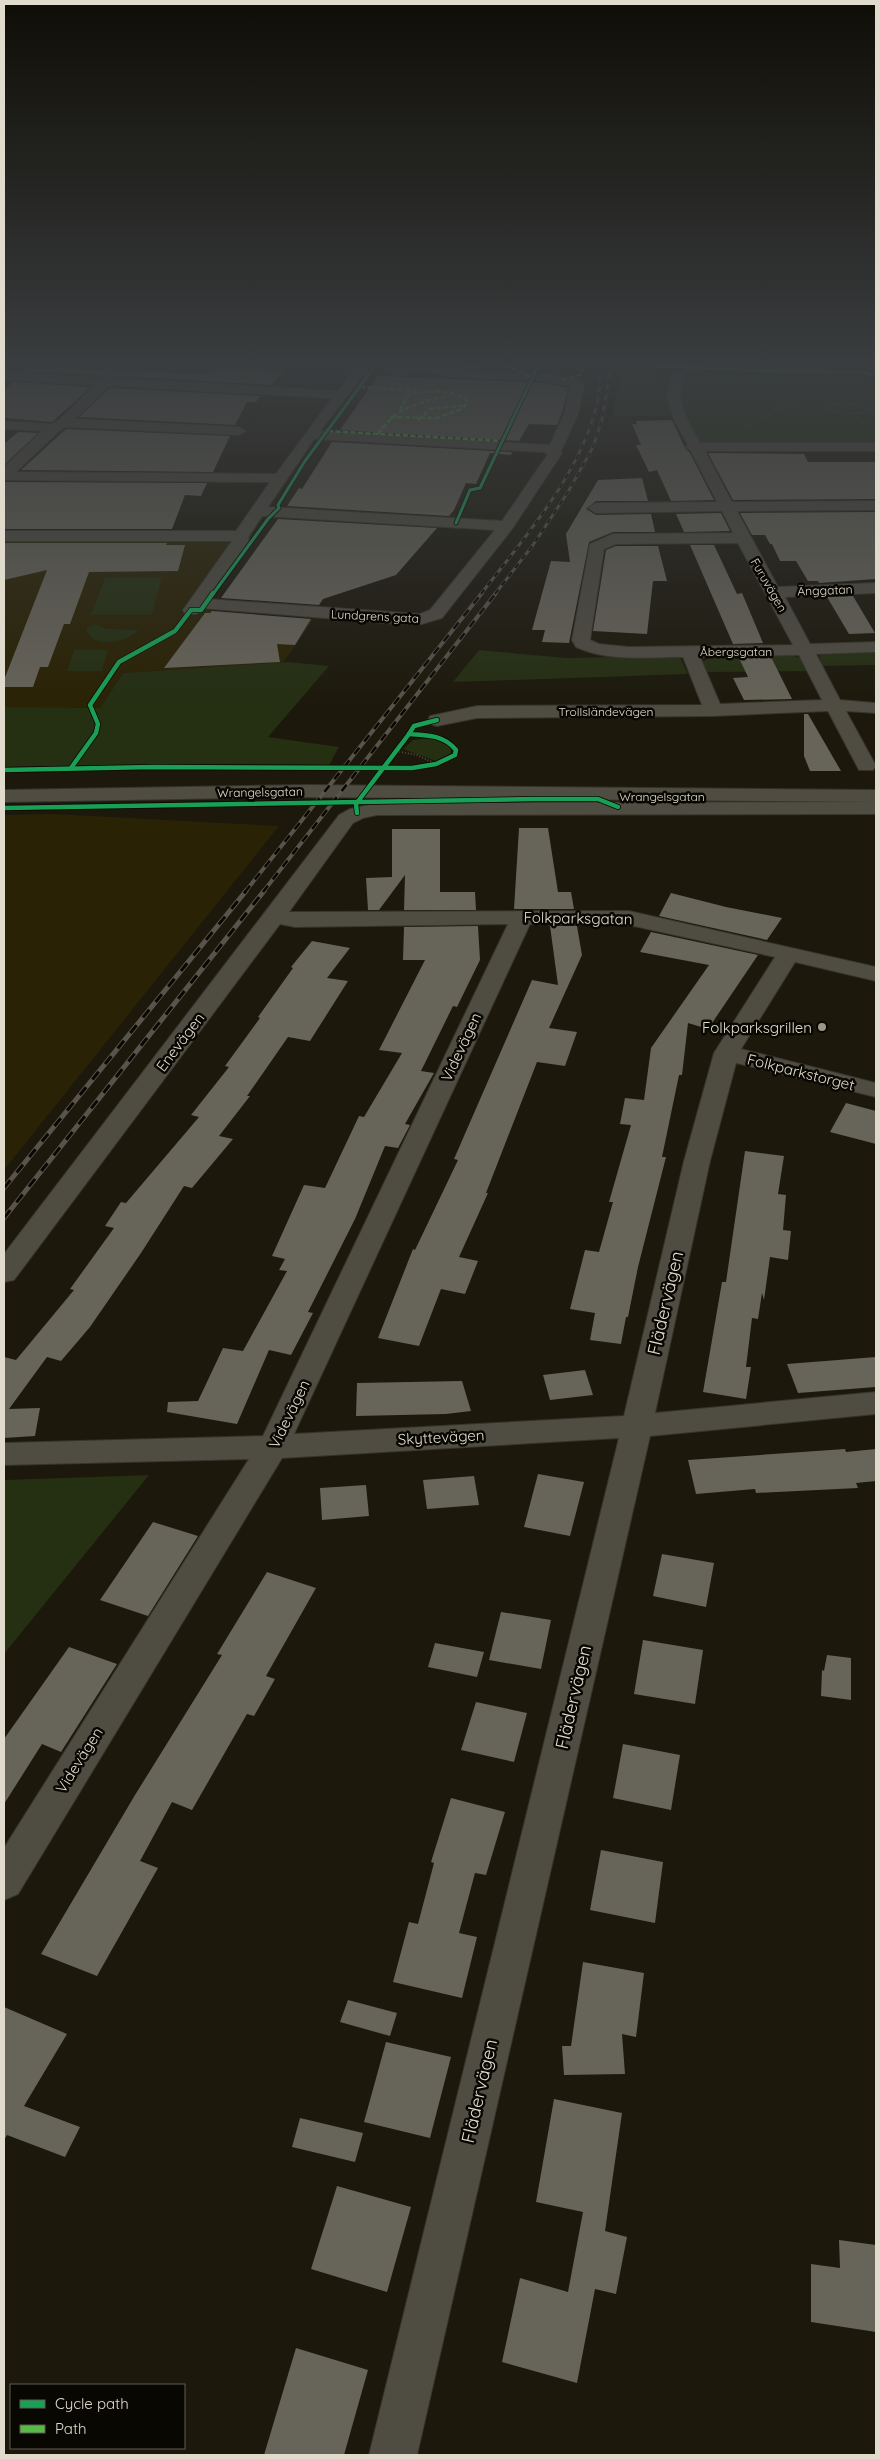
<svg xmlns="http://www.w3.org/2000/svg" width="880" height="2459" font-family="Quicksand,sans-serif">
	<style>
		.built { fill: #2a2204 }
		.green { fill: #252f12 }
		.building { fill: #676459 }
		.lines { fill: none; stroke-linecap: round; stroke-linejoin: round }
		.street-casing { stroke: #36332b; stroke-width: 2 }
		.secondary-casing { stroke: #36332b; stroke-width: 2 }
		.path { stroke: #4e4c43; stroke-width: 2; stroke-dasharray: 1 2; stroke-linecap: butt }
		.street { fill: #4f4c42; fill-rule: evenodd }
		.secondary { fill: #4f4c42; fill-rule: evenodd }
		.rail-far2-casing { stroke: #58544c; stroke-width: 3 }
		.rail-far1-casing { stroke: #58544c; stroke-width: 4 }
		.rail-casing { stroke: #58544c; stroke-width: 5 }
		.rail-far2 { stroke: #090701; stroke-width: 2; stroke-dasharray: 5.5; stroke-linecap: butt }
		.rail-far1 { stroke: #090701; stroke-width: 2.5; stroke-dasharray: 8; stroke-linecap: butt }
		.rail { stroke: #090701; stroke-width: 3; stroke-dasharray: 10; stroke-linecap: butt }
		.quiet { stroke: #58b947; stroke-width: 2.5; stroke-dasharray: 5 2.5; stroke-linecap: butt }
		.cycleway-far1-casing { stroke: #090701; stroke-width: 5 }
		.cycleway-casing { stroke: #090701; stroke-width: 6 }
		.cycleway-far1 { stroke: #1a9f57; stroke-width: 3 }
		.cycleway { stroke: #1a9f57; stroke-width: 4.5 }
		.poi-dot { fill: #9b9789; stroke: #090701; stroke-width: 2 }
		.labels { text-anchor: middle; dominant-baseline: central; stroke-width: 5; stroke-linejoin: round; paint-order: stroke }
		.far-street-label { font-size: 12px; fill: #e0dbcd; stroke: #090701 }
		.street-label { font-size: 15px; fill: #e0dbcd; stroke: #090701 }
		.poi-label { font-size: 15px; fill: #e0dbcd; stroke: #090701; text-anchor: end }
		.near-street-label { font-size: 18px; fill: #e0dbcd; stroke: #090701 }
	</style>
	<rect width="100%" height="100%" fill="#1c180b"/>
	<g class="built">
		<path d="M4 541H257L229 546 185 608 313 620 283 663 123 673 100 708 4 765Z"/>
		<path d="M55 814 279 826 4 1170V815Z"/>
	</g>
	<g class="green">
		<path d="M684 369 862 374 876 379V444L706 445C692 438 681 417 679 401 677 392 682 378 684 369Z"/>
		<path d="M620 371 654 373 669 379 665 390 672 416H613Z"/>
		<path d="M162 577 152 615H91L105 578Z"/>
		<path d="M94 624 108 629 138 630C131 640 104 646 93 639 90 637 88 633 86 629Z"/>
		<path d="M74 650H108L102 671H67Z"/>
		<path d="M479 650 566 658 679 656 688 674 453 682Z"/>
		<path d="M876 652V665L821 666 819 654Z"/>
		<path d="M788 655 801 658 809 671 704 672 700 663 711 657Z"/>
		<path d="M288 662 329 666 268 737 339 747 329 765 214 764 4 767V707L100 708 123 673Z"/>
		<path d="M430 738 450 745 451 753 436 761 403 749 413 740Z"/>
		<path d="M149 1475 4 1654V1480Z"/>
	</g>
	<g class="building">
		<path d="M29 366H46L112 370 102 376 24 371Z"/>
		<path d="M217 367 284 370 271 385 120 376 114 370 205 374Z"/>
		<path d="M378 376 545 383 568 388 562 413 557 425 529 424 519 441 340 430Z"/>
		<path d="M12 382 91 387 52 422 4 418V391Z"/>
		<path d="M110 388 261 396 256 402H247L235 425 79 417Z"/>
		<path d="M672 420 685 448 690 453 714 500 671 501 657 470 649 472 636 445H641L632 424H637L636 421Z"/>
		<path d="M66 429 230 436 213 472 21 470Z"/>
		<path d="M18 432 38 433 4 465V444Z"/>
		<path d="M332 442 512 452 511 455 490 453 476 484 466 483 454 510 449 516 287 506 299 488 302 489Z"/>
		<path d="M708 453 804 454 808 462H876V499L733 500Z"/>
		<path d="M642 478 648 501H596L586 509 596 515 651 514 655 532H613L589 542 569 643 542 642 545 630H532L551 561 570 562 566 534 598 480Z"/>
		<path d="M4 482 207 483 201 496 185 495 172 529H4Z"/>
		<path d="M876 512V579L819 583 818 581H808L796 561H780L772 544H770L765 535H752L740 513Z"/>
		<path d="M721 513 730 531 684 532 676 514Z"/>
		<path d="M278 519 437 528 396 575 323 599 319 605 221 598Z"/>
		<path d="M4 543H167L166 545H185L178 571 89 572 70 624H64L48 667H40L33 687H4V680L47 570 4 580Z"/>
		<path d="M690 545H714L737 594 742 593 763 643 733 644Z"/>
		<path d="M616 546H658L667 581H653L647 634 593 631 606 550Z"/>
		<path d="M853 596 875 633 849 634 827 597Z"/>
		<path d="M212 611 311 619 295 645 277 644 280 662 164 668 205 613H210Z"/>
		<path d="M771 657 792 699 744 700 733 678 748 677 739 658Z"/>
		<path d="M804 714H808L841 771H810L804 756Z"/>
		<path d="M519 828H548L558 892H571L574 909H514Z"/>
		<path d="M392 829H440V892H475L476 910H404L405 875 379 910H368L366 878 392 877Z"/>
		<path d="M671 893 726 907 782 918 767 940 659 916Z"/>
		<path d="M478 926 480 960 457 1007 453 1006 421 1071 434 1073 405 1124 410 1125 398 1148 385 1146 355 1219 308 1312 313 1313 291 1355 269 1350 237 1424 167 1412 168 1402 198 1401 223 1348 243 1351 287 1271 279 1270 285 1259 272 1256 304 1185 325 1188 359 1116 364 1117 402 1053 379 1050 425 960H403L404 927Z"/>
		<path d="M550 926H577L582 955 549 1028 577 1032 565 1066 537 1062 486 1193H488L459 1257 478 1261 465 1294 441 1289 419 1346 378 1338 413 1249 415 1250 458 1160 454 1159 532 980 558 985Z"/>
		<path d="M651 932 758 955 708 1029 688 1023 682 1075H679L662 1157H666L638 1267 628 1317H626L621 1344 590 1340 595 1313 570 1309 585 1250 599 1252 613 1202H609L631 1125 620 1124 625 1098 644 1100 651 1048 709 965 640 952Z"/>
		<path d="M312 941 350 948 327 978 348 981 310 1041 288 1037 247 1096H250L219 1136 233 1139 192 1188 184 1186 141 1253 90 1327 61 1361 47 1357 9 1409 40 1408 35 1436 4 1438V1357L16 1360 74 1290 70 1289 114 1228 105 1226 121 1202 126 1203 199 1117 191 1115 229 1067 225 1066 260 1018 258 1017 293 968 291 967Z"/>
		<path d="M846 1103 876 1111V1144L830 1132Z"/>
		<path d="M745 1151 784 1156 778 1194 786 1195 783 1230 791 1231 788 1260 770 1257 764 1300 762 1293 758 1319 752 1318 746 1367H751L746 1399 703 1392 722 1282H726Z"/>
		<path d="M876 1357V1387L798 1393 787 1364Z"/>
		<path d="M585 1370 593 1395 550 1400 543 1375Z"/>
		<path d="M462 1381 471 1411 446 1414 356 1416 357 1383Z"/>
		<path d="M845 1449 846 1452 876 1449V1481L856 1483 858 1488 756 1493 755 1489 696 1494 688 1460Z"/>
		<path d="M538 1474 584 1482 570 1536 524 1527Z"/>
		<path d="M474 1476 479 1505 427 1509 423 1480Z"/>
		<path d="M366 1485 369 1516 322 1520 320 1488Z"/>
		<path d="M153 1522 198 1536 148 1616 100 1600Z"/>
		<path d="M662 1554 714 1563 706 1607 653 1596Z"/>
		<path d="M267 1572 316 1588 266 1676 275 1679 254 1716 247 1714 192 1810 172 1802 140 1861 158 1868 97 1976 41 1954 135 1795 222 1655 217 1654Z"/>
		<path d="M501 1612 551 1620 541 1669 489 1660Z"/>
		<path d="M643 1640 703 1650 695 1704 634 1694Z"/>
		<path d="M435 1643 484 1652 477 1677 428 1667Z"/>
		<path d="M69 1647 117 1664 61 1752 42 1744 4 1804V1739Z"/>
		<path d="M827 1655 851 1658V1700L821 1696 822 1670 824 1671Z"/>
		<path d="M476 1702 527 1713 514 1762 461 1750Z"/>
		<path d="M623 1744 680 1755 671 1810 613 1798Z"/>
		<path d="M451 1798 505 1812 486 1875 475 1873 459 1933 477 1937 462 1998 393 1982 409 1922 418 1924 434 1863 431 1862Z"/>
		<path d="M601 1850 663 1862 655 1923 590 1910Z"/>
		<path d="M583 1962 644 1973 636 2037 622 2034 625 2074 564 2075 562 2046H571Z"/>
		<path d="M348 2000 397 2013 390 2036 340 2022Z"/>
		<path d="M4 2007 67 2034 24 2106 80 2127 65 2157 7 2135 4 2140Z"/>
		<path d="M386 2042 451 2057 430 2138 364 2122Z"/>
		<path d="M554 2099 622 2113 605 2231 627 2237 616 2294 595 2289 577 2383 502 2362 520 2278 568 2292 583 2212 536 2202Z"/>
		<path d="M300 2118 363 2133 355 2162 292 2147Z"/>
		<path d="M337 2186 411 2207 387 2292 311 2269Z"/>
		<path d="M839 2240 876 2245V2332L811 2322V2264L840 2268Z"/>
		<path d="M296 2348 368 2370 344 2455H264Z"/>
	</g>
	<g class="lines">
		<g class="street-casing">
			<g id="street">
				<path d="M357 366H370L320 431 550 445 564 414 570 386 537 380 463 378 419 372 399 375 386 372 382 366H434L469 371 551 374 580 380 584 385 578 414 561 451 562 453 512 529 442 618 422 624H398L201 608 197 614H185L183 610 232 541H4V531H236L270 482 4 480V467L42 431 4 429V421L52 424 59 420 95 385 4 380V372L103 378 113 371 119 375 117 378 338 391ZM109 386 332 398 276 474 16 472 59 431 66 427 239 435 246 431 239 427 75 419ZM314 439 543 452 548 454 502 521 268 507ZM262 516 495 530 430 610 420 614 207 599 248 542 249 536Z"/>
				<path d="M745 366H830L824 370H751Z"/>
				<path d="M679 371 685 375C673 402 688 419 700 443H876V451H705L732 502 876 501V510L737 511 778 587 876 583V593L785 597 810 644 876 642V652L816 654 840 700 876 703V713L846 711 876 766 873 770H859L828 711 713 716 477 718 437 726 430 724 428 720 430 716 477 706 702 705 683 657C647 657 608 662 576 647L572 640 590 544 613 534 733 533 722 511 596 513 588 508 596 503 717 502 691 451 686 447 688 445C675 421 658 398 674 372ZM738 543 793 645 629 647 599 644 590 640 604 549 616 544ZM799 655 822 700 720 704 700 657Z"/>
				<path d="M876 802V814L377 815 363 818 353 823 289 912 629 911 876 967V981L795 962 741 1049 876 1083V1097L736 1063 710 1161 655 1413 876 1392V1414L650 1436 417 2455H369L619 1438 282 1458 18 1894 4 1900V1848L249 1459 4 1465V1443L263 1436 508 924 295 927 280 924 14 1280 4 1282V1254L339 815 350 809 377 803ZM530 924 629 925 775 957 714 1053 684 1161 624 1416 294 1434Z"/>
			</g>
		</g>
		<g class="secondary-casing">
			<g id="secondary">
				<path d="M867 366H876V373L872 372Z"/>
				<path d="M307 785 876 790V802L307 797 4 802V790Z"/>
			</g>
		</g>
		<g class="path">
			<path d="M699 373 737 378"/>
			<path d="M783 387C810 393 834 392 857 375"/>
			<path d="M806 394 838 404"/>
			<path d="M821 398 848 393 876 397"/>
			<path d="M839 403 850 382 861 384"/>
			<path d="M848 403 864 407 866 412 850 414 834 411 830 406Z"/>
			<path d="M866 412 876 413"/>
			<path d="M856 414 867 428"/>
			<path d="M745 427 807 393"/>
			<path d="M396 751 417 755 436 764"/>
		</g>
		<use href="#street" class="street"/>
		<use href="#secondary" class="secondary"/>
		<g class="rail-far2-casing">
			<g id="rail-far2">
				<path d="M481 594C524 538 580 475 597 404 600 392 600 378 601 366"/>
				<path d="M495 594 533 545 568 492 593 447 602 420 611 366"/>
			</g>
		</g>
		<g class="rail-far1-casing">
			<g id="rail-far1">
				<path d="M245 892 482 593"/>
				<path d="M263 892 496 593"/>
			</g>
		</g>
		<g class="rail-casing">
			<g id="rail">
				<path d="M4 1188 246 891"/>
				<path d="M4 1218 264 891"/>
			</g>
		</g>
		<use href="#rail-far2" class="rail-far2"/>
		<use href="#rail-far1" class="rail-far1"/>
		<use href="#rail" class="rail"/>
		<g class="quiet">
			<path d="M505 366 521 371 532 378"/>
			<path d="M433 371 481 366"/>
			<path d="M562 380 582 374 583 371 573 366"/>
			<path d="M360 387 417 391"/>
			<path d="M390 417 437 418 464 408 467 401C453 388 427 391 409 394L400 409"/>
			<path d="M418 420 430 409 467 405"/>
			<path d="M328 431 503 441"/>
			<path d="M378 434C396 408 419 401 449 396"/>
		</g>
		<g class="cycleway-far1-casing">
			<g id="cycleway-far1">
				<path d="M658 366 786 372H860L876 375"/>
				<path d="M456 523 470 490 480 488 538 366"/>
				<path d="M213 594 268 519 279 508 278 505 305 461 375 366"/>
			</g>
		</g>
		<g class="cycleway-casing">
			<g id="cycleway">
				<path d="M71 768 96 733 98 724 90 705 119 662 175 631 191 610H201L213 593"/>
				<path d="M4 770 153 767 412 768 436 764 455 755 456 750C444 735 427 735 409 734L414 726 437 720"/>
				<path d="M4 808 534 799H598L618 807"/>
				<path d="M357 813 356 804 409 734"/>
			</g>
		</g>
		<use href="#cycleway-far1" class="cycleway-far1"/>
		<use href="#cycleway" class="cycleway"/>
	</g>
	<linearGradient id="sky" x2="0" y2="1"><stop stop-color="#0f0d06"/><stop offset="0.51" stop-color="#3a3d3f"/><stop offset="1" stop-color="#3a3d3f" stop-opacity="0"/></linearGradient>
	<rect width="880" height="711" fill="url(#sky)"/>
	<circle class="poi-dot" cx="822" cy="1027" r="5"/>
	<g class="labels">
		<g class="far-street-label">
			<text transform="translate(769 585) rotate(60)">Furuvägen</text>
			<text transform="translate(825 590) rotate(-2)">Änggatan</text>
			<text transform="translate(375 616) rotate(3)">Lundgrens gata</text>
			<text x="736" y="651">Åbergsgatan</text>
			<text x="606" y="711">Trollsländevägen</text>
			<text transform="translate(260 792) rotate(-1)">Wrangelsgatan</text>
			<text x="662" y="796">Wrangelsgatan</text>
		</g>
		<g class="street-label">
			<text transform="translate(578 918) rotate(1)">Folkparksgatan</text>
			<text transform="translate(180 1042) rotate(-53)">Enevägen</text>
			<text transform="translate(461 1047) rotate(-65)">Videvägen</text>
			<text transform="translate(801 1072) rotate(14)">Folkparkstorget</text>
			<text transform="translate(289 1414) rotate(-64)">Videvägen</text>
			<text transform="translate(441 1437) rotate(-3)">Skyttevägen</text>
			<text transform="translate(79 1760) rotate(-58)">Videvägen</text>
		</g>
		<g class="poi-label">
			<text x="812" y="1027">Folkparksgrillen</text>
		</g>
		<g class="near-street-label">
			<text transform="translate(665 1303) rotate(-77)">Flädervägen</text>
			<text transform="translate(573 1697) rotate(-77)">Flädervägen</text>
			<text transform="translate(479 2091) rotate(-77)">Flädervägen</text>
		</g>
	</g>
	<rect width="880" height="2459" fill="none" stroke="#e0dbcd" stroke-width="10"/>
	<rect x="10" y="2384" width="175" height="65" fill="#090701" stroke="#5f5c53"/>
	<rect x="20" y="2400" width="25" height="8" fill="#1a9f57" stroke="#5f5c53"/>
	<text x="55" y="2409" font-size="15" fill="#e0dbcd">Cycle path</text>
	<rect x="20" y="2425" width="25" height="8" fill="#58b947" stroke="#5f5c53"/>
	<text x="55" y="2434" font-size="15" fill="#e0dbcd">Path</text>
</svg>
